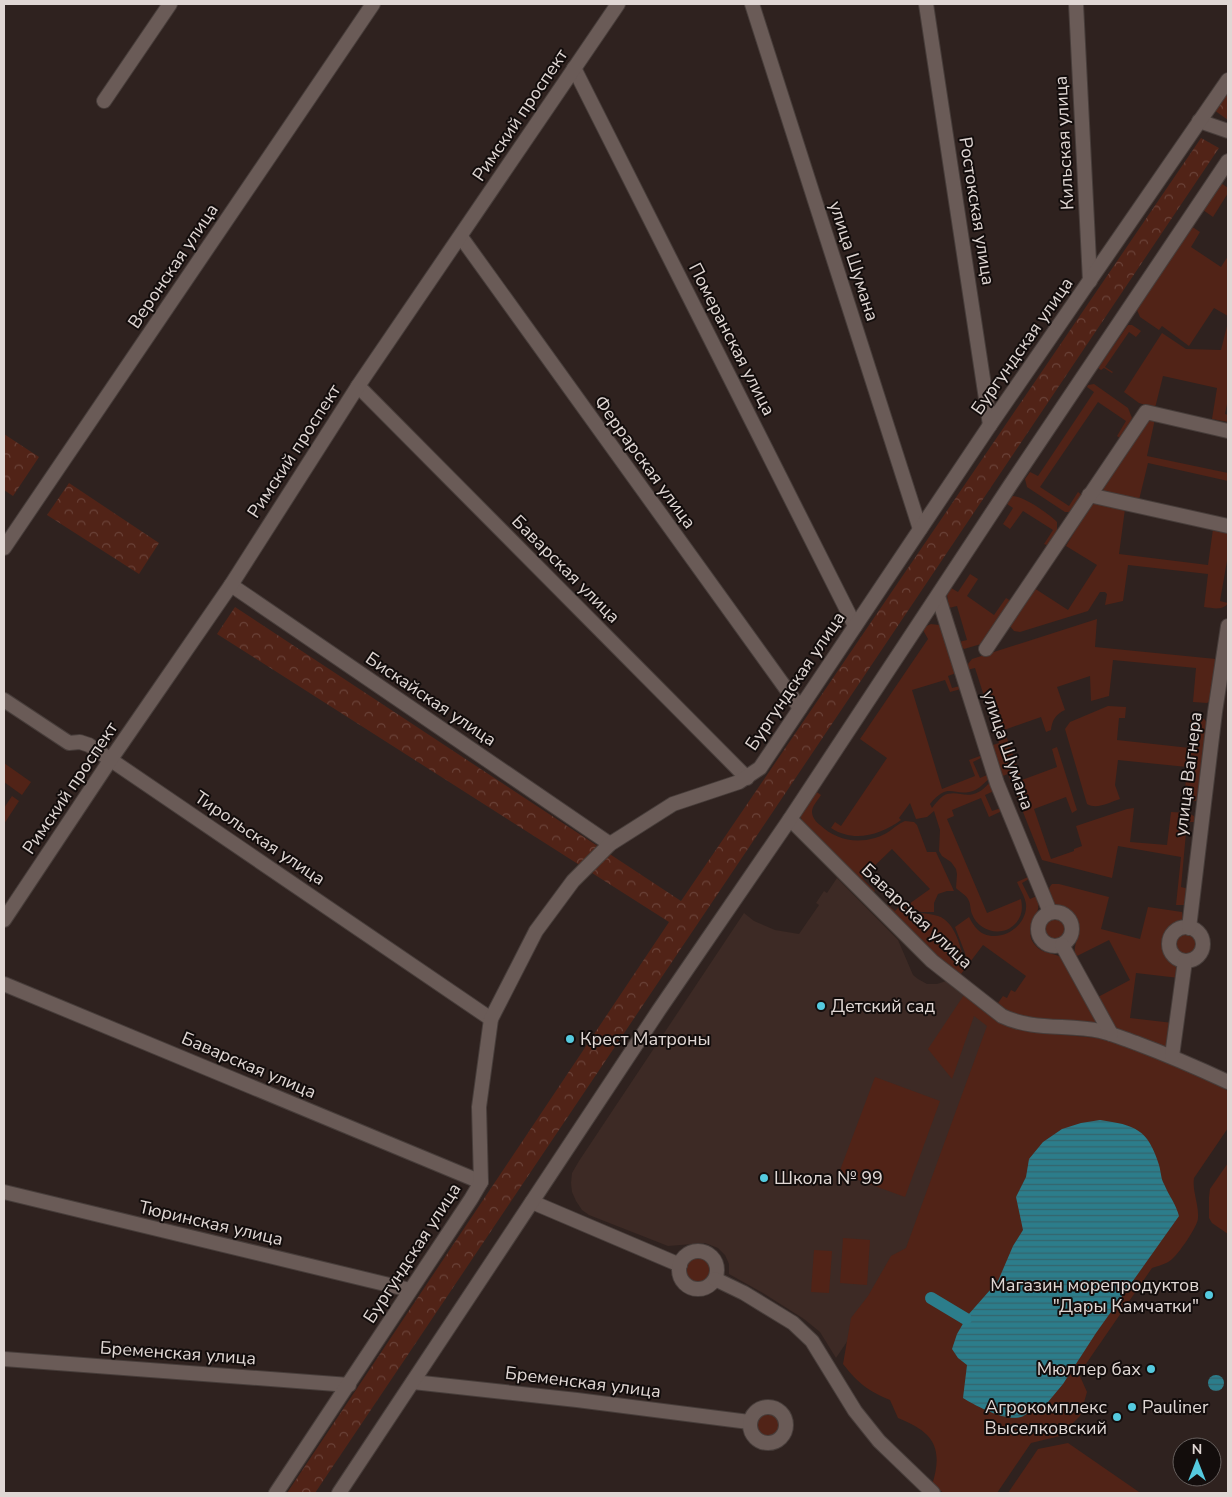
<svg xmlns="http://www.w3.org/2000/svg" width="1232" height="1497" font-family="'Nunito Sans',sans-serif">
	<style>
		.built { fill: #3d2a25 }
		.green { fill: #512317 }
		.forest { fill: url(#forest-crowns) }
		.water { fill: url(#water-rules) }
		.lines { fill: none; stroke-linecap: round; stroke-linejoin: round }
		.canal { stroke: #2c7d8b; stroke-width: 12 }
		.minor-casing { stroke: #473d3a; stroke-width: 16 }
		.minor { stroke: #6a5b57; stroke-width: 14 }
		.poi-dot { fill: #55cadf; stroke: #130d0c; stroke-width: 2 }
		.labels { text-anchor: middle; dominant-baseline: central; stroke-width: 4; stroke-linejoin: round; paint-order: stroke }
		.street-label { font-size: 18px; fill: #e0d7d4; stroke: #130d0c }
		.poi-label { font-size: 18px; fill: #e0d7d4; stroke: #130d0c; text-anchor: start }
	</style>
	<defs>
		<pattern id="forest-crowns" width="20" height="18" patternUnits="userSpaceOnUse" patternTransform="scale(1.25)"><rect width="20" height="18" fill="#512317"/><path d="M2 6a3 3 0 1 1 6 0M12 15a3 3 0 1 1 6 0" fill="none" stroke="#6a4238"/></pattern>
		<pattern id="water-rules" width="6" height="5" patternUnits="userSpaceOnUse" patternTransform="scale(1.25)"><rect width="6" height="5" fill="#2c7d8b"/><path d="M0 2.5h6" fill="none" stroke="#35656d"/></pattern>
	</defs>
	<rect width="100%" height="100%" fill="#2f221f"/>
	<path class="built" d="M837 878 898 940 913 975 918 979 927 984H937L946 981 998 1022 1012 1030 1052 1036 836 1358 820 1332 804 1319 763 1293 729 1274V1264L725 1255 718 1248 705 1243 668 1246 589 1215 582 1210 576 1201 572 1192 571 1183 572 1173 579 1161 744 913 754 921 775 930 799 934 819 905 816 903 824 891 827 893Z"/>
	<g class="green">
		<path d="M1221 183 1228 188V193L1213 217 1203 210Z"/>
		<path d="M1191 226 1200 232 1191 247 1221 267 1228 256V316L1214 308 1189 346 1162 326 1159 330 1140 317 1137 310Z"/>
		<path d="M1228 322V399L1225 414 1228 415V422L1212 419 1217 388 1163 376 1155 408 1139 403 1124 392 1162 333 1186 349 1221 350Z"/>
		<path d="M1128 325H1132L1141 331 1136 337 1129 332 1105 367 1113 372 1112 373 1104 368 1101 370 1098 368Z"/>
		<path d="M1094 384 1128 408 1132 418 1121 439 1117 436 1126 421 1098 402 1040 487 1069 506 1078 492 1083 496 1071 512H1065L1027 487 1025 479 1030 472 1038 476 1094 392 1087 387 1088 385Z"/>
		<path d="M1148 419H1155L1147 456 1228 473V481L1148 463 1139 500 1104 492 1103 488Z"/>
		<path d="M1012 496C1024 496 1049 514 1057 522V533L1049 546 1044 544 1053 530 1023 511 1010 529 1003 524 1013 508 1007 504Z"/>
		<path d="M1094 503 1125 509 1119 554 1208 565 1213 529 1228 532V555L1220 601 1228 603C1223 611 1213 608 1204 607L1208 574 1128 565 1123 601 1105 605 1107 594 1105 592H1100L1088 611 1020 632 1014 631 1010 626 1011 622 1034 588 1068 610 1097 565 1066 546 1091 504Z"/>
		<path d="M970 574 978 579 967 596 994 615 1006 598 1011 601 981 644 964 649 960 646 959 642 967 640 957 606 949 608 947 595 951 588 958 592Z"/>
		<path d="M1097 619 1095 647 1216 659 1210 701 1207 703 1193 702 1196 668 1113 660 1109 696 1091 701 1090 676 1057 687 1065 710C1056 714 1052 720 1051 730L1046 732 1041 717 1004 730 1022 780 1057 767 1052 749 1057 747 1077 810 1072 813 1066 797 1034 809 1051 859 1074 851V849L1082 846 1076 826 1127 809 1134 808 1130 842 1167 845 1171 812 1188 813 1194 816 1196 822H1187L1181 887 1189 889 1187 903 1185 905H1176L1181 857 1118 846 1112 878 1042 860 1008 774 1000 777 990 746 999 743 975 668 967 670 968 664 972 659Z"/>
		<path d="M931 624 939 625 942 628 956 673 948 676 952 688 960 686 961 689 950 692 945 680 912 690 942 789 975 776 969 760 980 756 981 758 973 762 980 778 987 775 989 779C984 783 979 789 973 791 953 797 949 781 930 804L932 808C935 804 939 799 943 796 959 787 970 806 990 782L994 791 985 795 992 811 1001 808 1002 811 989 817 981 798 952 810 954 816 947 819 987 913 1021 899C1023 909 1022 917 1015 924 1002 938 978 931 972 914 970 909 971 904 968 899 965 894 960 892 956 888L957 874 956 869 951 862 942 856 939 851 940 830 934 811 927 817 916 819 910 803 899 818 901 820C880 835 854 843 831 828L835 822 841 826 887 758 860 739 928 639 923 630 924 627Z"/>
		<path d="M1108 706 1126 707 1125 718H1119L1117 740 1190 748 1193 725 1190 724 1191 715C1197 716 1204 716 1207 723L1198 799 1196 801H1182L1183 790H1185L1187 767 1118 760 1115 785 1120 799C1110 802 1097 810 1087 804L1065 729 1070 722Z"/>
		<path d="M4 763 31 782 22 795 4 782Z"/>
		<path d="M814 790 821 795C818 800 812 806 812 812 812 817 816 822 820 825 835 839 854 844 875 838 890 834 893 826 905 821L914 822 917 825 927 852H936L954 891H947L938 894 934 903V912H921L910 907 907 911C917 913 928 913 938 916 956 922 961 949 965 965L967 963 965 953 955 927 969 917C972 923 977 931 984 934 1003 942 1028 925 1026 904 1025 897 1020 889 1017 882L1028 877 1029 879 1022 883 1030 899 1037 896C1045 917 1018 931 1038 948 1045 954 1056 953 1064 959L1097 1022 1094 1026 1009 1016 990 998 998 1003 1003 996 1007 998 1011 990 1015 992 1026 976 983 945 961 974 976 986 975 989 884 910 888 905 895 911 899 907 902 909 930 889 892 849 862 878 875 891 871 895 802 821 800 814Z"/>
		<path d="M12 796 19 801 4 824V808Z"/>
		<path d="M1052 884H1059L1109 897 1101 929 1140 939 1148 907 1182 912 1183 920C1180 923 1176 923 1173 926 1162 933 1159 948 1167 958 1170 963 1175 965 1179 969V978L1136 973 1130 1018 1173 1023 1168 1046 1165 1047 1117 1031 1098 997 1130 980 1109 940 1075 957C1072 942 1087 925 1071 912 1066 908 1058 909 1053 904 1050 898 1046 890 1052 884Z"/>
		<circle cx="1054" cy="929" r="12"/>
		<circle cx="1186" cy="944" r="12"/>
		<path d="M964 995 999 1022 1010 1027 1034 1032 1097 1038 1118 1043 1207 1078 1228 1091V1128L1194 1178C1192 1191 1199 1204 1198 1218 1198 1226 1178 1255 1171 1260 1166 1264 1158 1266 1152 1268L1079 1374 1087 1392 1080 1416 1060 1436 1031 1443 997 1493H944L932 1485C944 1447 933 1432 898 1418L890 1400C867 1390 859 1384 843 1364L851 1318 868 1296 891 1256 906 1248 987 1026 974 1016 952 1079 928 1049Z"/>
		<path d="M875 1077 940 1101 905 1197 839 1173Z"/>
		<path d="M1228 1163V1234L1212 1223 1209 1218V1197L1210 1189Z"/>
		<path d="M843 1238 870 1240 867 1285 840 1283Z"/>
		<path d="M814 1250 832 1251 829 1293 811 1292Z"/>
		<circle cx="698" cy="1269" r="13"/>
		<circle cx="766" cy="1425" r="14"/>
		<path d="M1068 1443 1139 1492 1138 1493H1008L1038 1449Z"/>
	</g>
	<g class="forest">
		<path d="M1228 89V120L1214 110Z"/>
		<path d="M1201 138 1219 148 315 1493H287L669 922 217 634 235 607 681 901Z"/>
		<path d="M4 434 39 457 13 496 4 490Z"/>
		<path d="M69 483 159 543 139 574 47 515Z"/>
	</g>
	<g class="water">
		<path d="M1100 1120C1135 1125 1148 1129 1159 1165 1161 1172 1161 1179 1164 1184 1169 1196 1176 1204 1179 1216L1096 1333 1063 1384 1043 1408 1036 1403C1032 1407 1029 1412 1025 1415 1011 1425 976 1406 963 1398L967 1365 958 1358 952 1349 957 1334 968 1315 998 1281 1013 1246 1023 1230 1016 1197 1026 1177 1029 1159 1043 1142 1062 1129 1081 1123Z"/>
		<circle cx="1216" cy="1383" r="8"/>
	</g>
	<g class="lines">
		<path class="canal" d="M931 1298 966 1319"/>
		<g class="minor-casing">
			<g id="minor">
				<path d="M752 4 920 529"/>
				<path d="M926 4 990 425"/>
				<path d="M1076 4 1090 281"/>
				<path d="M574 68 855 626"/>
				<path d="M104 101 170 4"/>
				<path d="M1199 121 1228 131"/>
				<path d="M461 237 800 708"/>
				<path d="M358 386 747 778"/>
				<path d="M1089 495 1228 526"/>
				<path d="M4 548 373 4"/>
				<path d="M231 585 610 844"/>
				<path d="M938 596 997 783 1050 912"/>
				<path d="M986 649 1146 412 1228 431"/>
				<path d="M4 700 69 743 80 742 89 745 491 1019"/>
				<path d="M790 819 932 961 1002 1016C1033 1031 1068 1024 1100 1031 1113 1034 1124 1039 1136 1043 1168 1055 1198 1068 1228 1082"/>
				<circle cx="1055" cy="929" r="17"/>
				<path d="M4 920 111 759 231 585 358 386 618 4"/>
				<circle cx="1186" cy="944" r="17"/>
				<path d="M1189 928 1215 712 1228 626"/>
				<path d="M1062 945 1111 1034"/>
				<path d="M4 984 481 1182"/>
				<path d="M1172 1056 1185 961"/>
				<path d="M4 1192 410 1290"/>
				<path d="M532 1202 680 1265"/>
				<circle cx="698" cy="1270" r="19"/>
				<path d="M715 1279 744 1293 793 1323 812 1341 855 1411 879 1441 933 1493"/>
				<path d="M4 1359 349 1385"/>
				<path d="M413 1382 577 1400 749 1422"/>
				<circle cx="768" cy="1425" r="18"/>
				<path d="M276 1493 471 1199 481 1182 479 1107 491 1019 536 931 573 881 610 844 673 804 739 782 760 768 990 425 1228 80"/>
				<path d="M339 1493 659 1010 790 819 1011 484 1228 161"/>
			</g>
		</g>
		<use href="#minor" class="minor"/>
	</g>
	<g class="poi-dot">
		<circle cx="821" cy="1006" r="5"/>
		<circle cx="570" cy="1039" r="5"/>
		<circle cx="764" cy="1178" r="5"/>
		<circle cx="1209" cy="1295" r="5"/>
		<circle cx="1151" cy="1369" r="5"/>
		<circle cx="1132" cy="1407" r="5"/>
		<circle cx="1117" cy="1417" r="5"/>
	</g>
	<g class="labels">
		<g class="street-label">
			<text transform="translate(520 115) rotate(-56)">Римский проспект</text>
			<text transform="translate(1064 143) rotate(-93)">Кильская улица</text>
			<text transform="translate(977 211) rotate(81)">Ростокская улица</text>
			<text transform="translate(854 261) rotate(72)">улица Шумана</text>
			<text transform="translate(173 266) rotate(-56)">Веронская улица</text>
			<text transform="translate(732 339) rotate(63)">Померанская улица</text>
			<text transform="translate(1022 346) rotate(-55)">Бургундская улица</text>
			<text transform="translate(294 451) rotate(-57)">Римский проспект</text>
			<text transform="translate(645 462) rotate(54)">Феррарская улица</text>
			<text transform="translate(566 569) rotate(45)">Баварская улица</text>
			<text transform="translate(795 681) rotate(-56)">Бургундская улица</text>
			<text transform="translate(431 699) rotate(34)">Бискайская улица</text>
			<text transform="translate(1008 750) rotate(71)">улица Шумана</text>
			<text transform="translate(1188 774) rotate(-83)">улица Вагнера</text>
			<text transform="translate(70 788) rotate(-56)">Римский проспект</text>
			<text transform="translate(260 838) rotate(34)">Тирольская улица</text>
			<text transform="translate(917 916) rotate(43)">Баварская улица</text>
			<text transform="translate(249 1065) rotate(23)">Баварская улица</text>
			<text transform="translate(211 1223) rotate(13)">Тюринская улица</text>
			<text transform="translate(412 1253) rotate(-57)">Бургундская улица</text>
			<text transform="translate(178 1353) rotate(4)">Бременская улица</text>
			<text transform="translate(583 1382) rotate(7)">Бременская улица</text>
		</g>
		<g class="poi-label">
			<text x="831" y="1006">Детский сад</text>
			<text x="580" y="1039">Крест Матроны</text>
			<text x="774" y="1178">Школа № 99</text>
			<text x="1199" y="1285" text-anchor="end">Магазин морепродуктов<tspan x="1199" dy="21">"Дары Камчатки"</tspan></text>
			<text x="1141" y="1369" text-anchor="end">Мюллер бах</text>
			<text x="1107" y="1407" text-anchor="end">Агрокомплекс<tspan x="1107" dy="21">Выселковский</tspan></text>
			<text x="1142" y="1407">Pauliner</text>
		</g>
	</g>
	<rect width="1232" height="1497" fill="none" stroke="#e0d7d4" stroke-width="10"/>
	<g transform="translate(1197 1462)"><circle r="24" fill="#130d0c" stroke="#655e5c"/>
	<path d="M0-4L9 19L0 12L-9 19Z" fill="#55cadf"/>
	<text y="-8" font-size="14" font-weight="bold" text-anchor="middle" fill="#e0d7d4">N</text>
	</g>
</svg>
